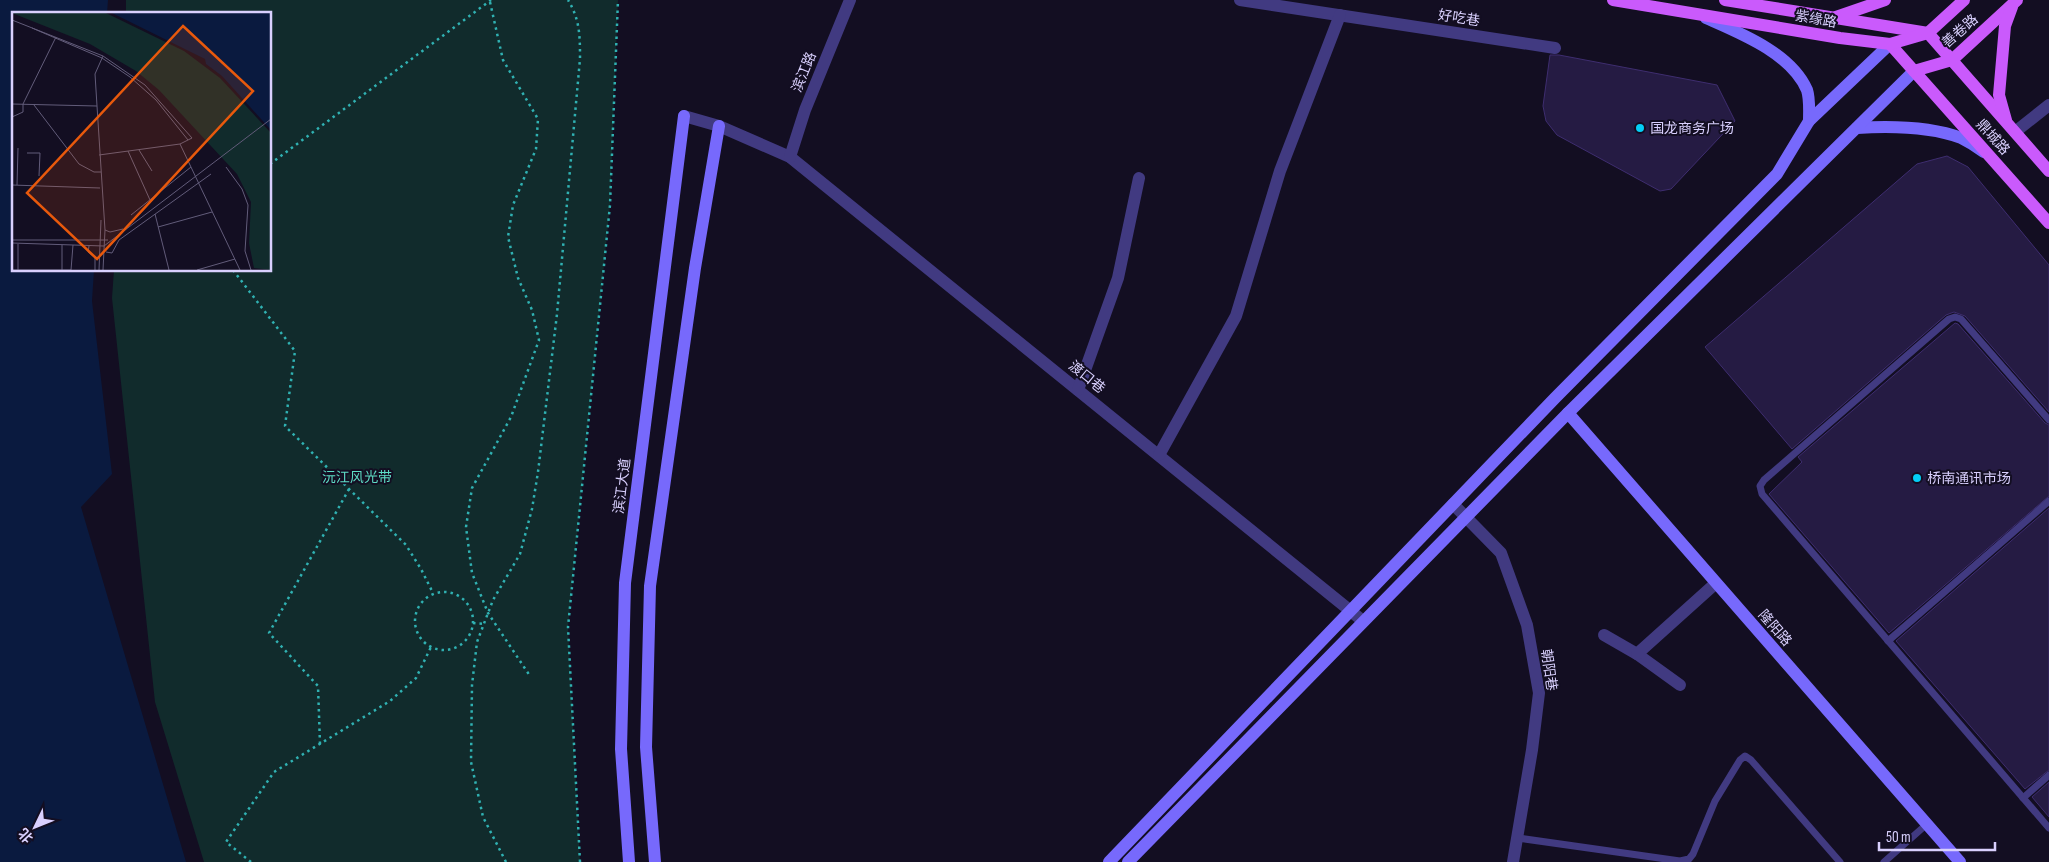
<svg xmlns="http://www.w3.org/2000/svg" width="2049" height="862" font-family="'Sofia Sans Condensed','Noto Sans SC',sans-serif">
	<style>
		.green { fill: #112b2c }
		.water { fill: #0a1a3f }
		.building { fill: #251b43; stroke: #3e2d6f }
		.lines { fill: none; stroke-linecap: round; stroke-linejoin: round }
		.path { stroke: #30b1b2; stroke-width: 2.5; stroke-dasharray: 2.5 4; stroke-linecap: butt }
		.lane { stroke: #413a81; stroke-width: 7 }
		.street { stroke: #413a81; stroke-width: 12 }
		.secondary { stroke: #7769fc; stroke-width: 12 }
		.primary { stroke: #ca5afc; stroke-width: 12 }
		.poi-dot { fill: #04cef6; stroke: #130e22; stroke-width: 2 }
		.labels { text-anchor: middle; dominant-baseline: central; stroke-width: 4; stroke-linejoin: round; paint-order: stroke }
		.street-label { font-size: 14px; fill: #d9d0fe; stroke: #130e22 }
		.poi-label { font-size: 14px; fill: #d9d0fe; stroke: #130e22; text-anchor: start }
		.park-label { font-size: 14px; fill: #5eddc6; stroke: #130e22 }
		.inset-road { fill: none; stroke: #625c7a; stroke-width: 1 }
		.view { fill: #e8590c; fill-opacity: 0.15; stroke: #e8590c; stroke-width: 2.5 }
		.inset-edge { fill: none; stroke: #d9d0fe; stroke-width: 2.5 }
	</style>
	<rect width="100%" height="100%" fill="#130e22"/>
	<path class="green" d="M126 0H618L610 205 568 627 580 862H204L155 702 112 298 114 270H270V14H126Z"/>
	<path class="water" d="M0 0H108L107 14H14V270H94L92 301 112 474 81 507 186 862H0Z"/>
	<g class="building">
		<path d="M1550 55H1559L1717 85 1735 121 1671 189 1660 191 1557 135 1546 121 1543 106Z"/>
		<path d="M1947 156 1968 167 2049 265V412L1965 316 1954 312 1946 315 1792 449 1705 347 1917 164Z"/>
		<path d="M1955 323 1958 324 2045 423 2049 425V496L1889 633 1769 494 1802 462 1798 457Z"/>
		<path d="M2049 508V770L2025 789 1896 641Z"/>
		<path d="M2049 782V817L2032 797Z"/>
	</g>
	<g class="lines">
		<g class="path">
			<path d="M490 2 503 60 538 119 536 149 513 205 508 237 518 278 532 310 539 340 511 417 472 488 466 527 472 573 488 613 530 676"/>
			<path d="M270 164 491 0"/>
			<path d="M233 270 295 351 285 426 406 545 421 569 433 593"/>
			<circle cx="444" cy="621" r="29"/>
			<path d="M473 623 484 624"/>
			<path d="M320 744 318 686 269 633 349 489"/>
			<path d="M251 862 226 842 274 772 390 701 416 678 431 647"/>
			<path d="M506 862 483 817 471 762 472 685 477 642 493 600 520 554 532 509 538 472 557 314 580 59C580 37 580 19 568 0"/>
			<path d="M580 862 568 627 610 205 618 0"/>
		</g>
		<g class="lane">
			<path d="M2049 420 1961 319 1955 317 1949 319 1764 480 1760 486 1762 494 2049 828"/>
			<path d="M1888 641 2049 501"/>
			<path d="M2023 798 2049 775"/>
			<path d="M1518 838 1680 861 1689 859 1693 854 1715 801 1740 760 1745 756 1751 760 1840 862"/>
			<path d="M1884 862 1927 824"/>
		</g>
		<g class="street">
			<path d="M1240 0 1555 48"/>
			<path d="M684 116 719 126 790 157 1363 621"/>
			<path d="M2015 132 2049 105"/>
			<path d="M790 157 805 110 850 0"/>
			<path d="M1078 390 1118 278 1139 178"/>
			<path d="M1159 455 1236 316 1280 171 1340 15"/>
			<path d="M1453 504 1501 553 1527 625 1539 693 1532 750 1513 862"/>
			<path d="M1604 635 1637 654 1680 685"/>
			<path d="M1637 654 1716 583"/>
		</g>
		<g class="secondary">
			<path d="M1706 18C1740 33 1791 53 1807 90 1810 99 1809 111 1809 121"/>
			<path d="M1857 128C1890 126 1929 126 1961 138 1969 142 1977 147 1984 152"/>
			<path d="M1568 413 1960 862"/>
			<path d="M629 862 621 749 625 583 684 116"/>
			<path d="M655 862 646 747 650 586 695 268 719 126"/>
			<path d="M1109 862 1555 398 1777 174 1809 121 1890 44"/>
			<path d="M1128 862 1568 413 1914 71"/>
		</g>
		<g class="primary">
			<path d="M1613 0 1840 38 1890 44 2049 223"/>
			<path d="M1725 0 1928 33 2049 171"/>
			<path d="M1836 17 1885 0"/>
			<path d="M1890 44 1928 33 1964 0"/>
			<path d="M1914 71 1952 60 2017 0"/>
			<path d="M2006 120 1999 95 2005 26 2012 7"/>
		</g>
	</g>
	<g class="poi-dot">
		<circle cx="1640" cy="128" r="5"/>
		<circle cx="1917" cy="478" r="5"/>
	</g>
	<g class="labels">
		<g class="street-label">
			<text transform="translate(1459 18) rotate(9)">好吃巷</text>
			<text transform="translate(1816 19) rotate(10)">紫缘路</text>
			<text transform="translate(1960 31) rotate(-41)">善卷路</text>
			<text transform="translate(804 72) rotate(-68)">滨江路</text>
			<text transform="translate(1993 137) rotate(48)">鼎城路</text>
			<text transform="translate(1087 377) rotate(39)">渡口巷</text>
			<text transform="translate(622 486) rotate(-83)">滨江大道</text>
			<text transform="translate(1775 628) rotate(49)">隆阳路</text>
			<text transform="translate(1549 670) rotate(82)">朝阳巷</text>
		</g>
		<g class="poi-label">
			<text x="1650" y="128">国龙商务广场</text>
			<text x="1927" y="478">桥南通讯市场</text>
		</g>
		<g class="park-label">
			<text x="357" y="477">沅江风光带</text>
		</g>
	</g>
	<g transform="translate(12 12)">
		<rect width="259" height="259" fill="#130e22"/>
		<path d="M0 1H94L172 39 208 66 259 121V258L242 256 237 231 239 190 225 162 147 78 124 59 78 32Z" fill="#112b2c"/>
		<path d="M100 1H259V118L210 64 194 52 193 47Z" fill="#0a1a3f"/>
		<path class="inset-road" d="M0 8 91 44 133 73 180 126 168 132 87 143M20 16 90 46 118 65 144 88 176 128M0 92 85 94 83 62 91 44M22 93 67 152 82 160H89M85 94 93 218 91 258M0 105 11 100V92L44 25M168 132 228 258M127 138 140 159M116 139 138 188M15 141H28L27 164M214 155 230 177 236 193 233 239 239 258M0 173 88 176M5 173 6 136M143 202 157 258M119 203 179 155M146 215 200 200M93 218 98 220 111 217M0 228H96M0 231 92 234 259 107M77 234 76 240 83 246V258M94 240 100 241 107 228 199 162M0 258H59M6 258V232M50 258V233M59 258 61 233M87 258 89 208M185 258 223 247"/>
		<path class="view" d="M171 14 241 79 85 247 15 181Z"/>
		<rect width="259" height="259" class="inset-edge"/>
	</g>
	<g transform="translate(35 827) rotate(227)" stroke="#130e22" stroke-width="4" paint-order="stroke">
	<path d="M0-4L9 19L0 12L-9 19Z" fill="#d9d0fe"/>
	<text y="-8" font-size="14" font-weight="bold" text-anchor="middle" fill="#d9d0fe">北</text>
	</g>
	<path d="M1879 842v8h116v-8" fill="none" stroke="#d9d0fe" stroke-width="2.5"/>
	<text x="1886" y="842" font-size="15" fill="#d9d0fe" stroke="#130e22" stroke-width="4" paint-order="stroke">50 m</text>
</svg>
